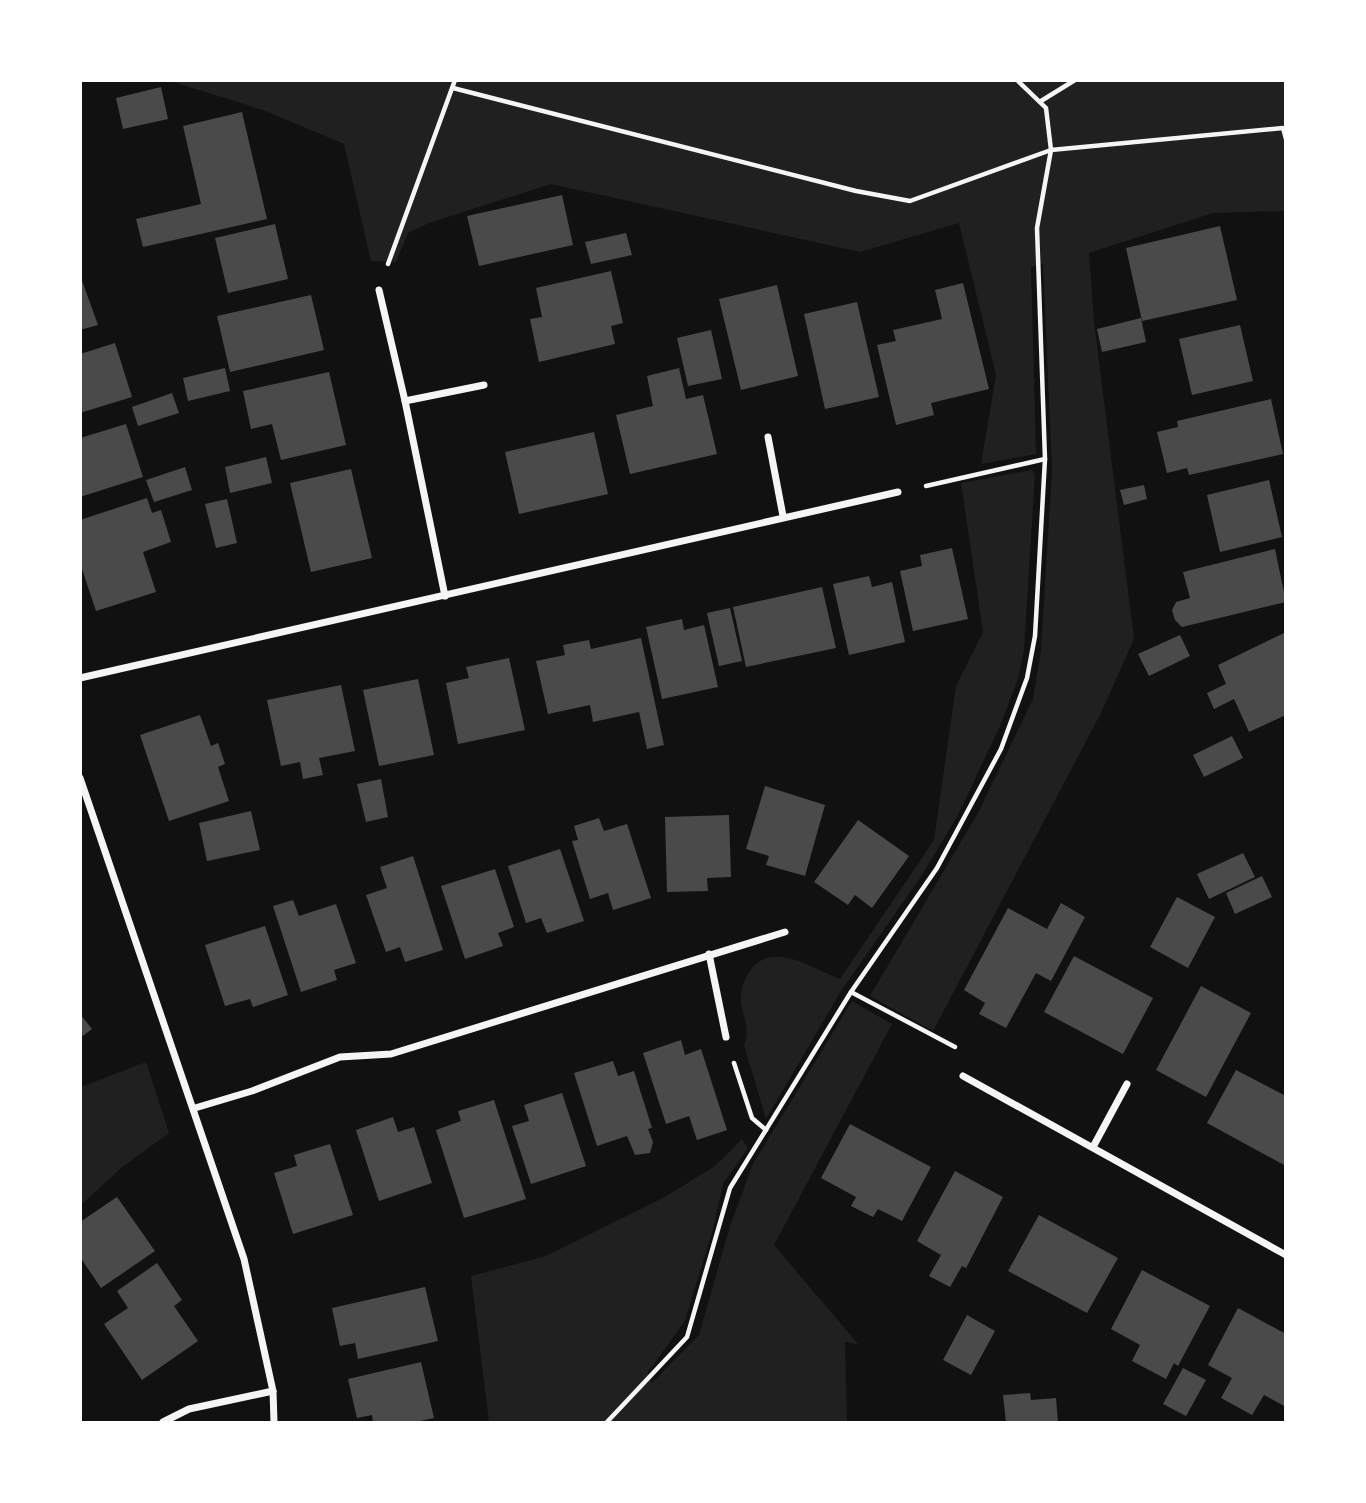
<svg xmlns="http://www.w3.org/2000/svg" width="1366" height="1503" font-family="'PT Sans',sans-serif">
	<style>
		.green { fill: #202020 }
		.building { fill: #4a4a4a }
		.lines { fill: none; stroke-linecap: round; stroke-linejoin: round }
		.path { stroke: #f5f5f5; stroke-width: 4.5 }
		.minor { stroke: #f5f5f5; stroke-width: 7 }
	</style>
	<rect width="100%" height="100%" fill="#111"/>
	<g class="green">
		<path d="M170 81H1285V211L1213 213 1089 253 1094 321 1134 639 1101 713 933 1031 870 996 978 813 1033 699 1041 650 1052 470 1043 264 1031 267 1036 454 981 464 996 375 959 223 860 252 551 184 429 223 408 233 396 262 371 261 344 144 263 110Z"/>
		<path d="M1032 470 1035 475 1024 650 1018 679 1000 726 958 815 922 875 841 991 766 1119 744 1045C751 1029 743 1018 741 1002 740 990 743 981 750 971 772 939 813 969 840 979L934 840 956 686 983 632 961 483Z"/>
		<path d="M852 1001 892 1024 774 1245 858 1344 845 1342 847 1422H489L471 1276 546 1256 665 1197 715 1166 742 1139 748 1148 723 1184 713 1229 685 1321 648 1372 652 1383 699 1335 730 1226 753 1164Z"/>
		<path d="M146 1062 169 1133 121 1168 81 1205V1087Z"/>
	</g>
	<g class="building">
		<path d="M161 87 168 119 123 129 116 98Z"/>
		<path d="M242 112 267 219 143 247 136 219 201 204 183 126Z"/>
		<path d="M562 195 573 245 479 266 467 216Z"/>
		<path d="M275 224 288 279 228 293 215 238Z"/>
		<path d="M1220 226 1237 300 1142 321 1126 248Z"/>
		<path d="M626 233 632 255 591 264 585 242Z"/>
		<path d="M611 271 623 323 611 326 615 344 539 362 530 319 542 317 536 288Z"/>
		<path d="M80 275 98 325 80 330Z"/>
		<path d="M963 283 989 389 931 403 934 415 896 425 877 345 896 341 893 330 942 319 935 290Z"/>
		<path d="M777 285 798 376 741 390 719 299Z"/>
		<path d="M311 295 324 350 230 372 217 316Z"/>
		<path d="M857 302 879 397 825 409 804 314Z"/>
		<path d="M1141 318 1146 342 1102 352 1097 329Z"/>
		<path d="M1240 325 1253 381 1192 395 1179 339Z"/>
		<path d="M711 330 722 379 688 386 677 338Z"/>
		<path d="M115 343 132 397 80 413V354Z"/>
		<path d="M225 368 230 391 188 401 183 378Z"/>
		<path d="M679 368 686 399 703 395 717 454 630 474 616 415 653 406 647 376Z"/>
		<path d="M329 372 346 445 281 460 272 424 251 429 243 391Z"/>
		<path d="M172 393 179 413 138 426 132 407Z"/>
		<path d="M1271 399 1283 454 1189 475 1187 468 1167 473 1157 432 1178 427 1177 421Z"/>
		<path d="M126 424 143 477 80 497V438Z"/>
		<path d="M594 432 608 494 519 514 505 452Z"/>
		<path d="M266 457 272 483 230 493 225 467Z"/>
		<path d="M185 467 192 490 154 502 146 480Z"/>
		<path d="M351 469 372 558 311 572 290 483Z"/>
		<path d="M1269 480 1282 537 1220 552 1207 495Z"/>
		<path d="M1144 485 1147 499 1124 505 1120 490Z"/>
		<path d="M147 498 152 513 161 510 171 542 143 552 156 592 96 611 80 563V520Z"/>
		<path d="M227 499 237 543 216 548 205 504Z"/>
		<path d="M952 548 968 619 913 631 900 571 922 566 920 555Z"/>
		<path d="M1275 549 1286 602 1182 627 1175 620 1172 610 1176 602 1190 598 1183 572Z"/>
		<path d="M869 576 872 587 892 582 905 642 849 655 833 584Z"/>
		<path d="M822 587 836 648 746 667 733 607Z"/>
		<path d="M730 608 742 661 719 666 707 613Z"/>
		<path d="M682 619 684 630 704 625 718 687 662 699 646 627Z"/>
		<path d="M1286 632V715L1249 732 1234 699 1214 709 1207 693 1226 684 1218 665Z"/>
		<path d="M1180 635 1190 656 1149 676 1138 654Z"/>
		<path d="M641 638 664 745 647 749 639 712 593 722 590 705 548 714 536 661 565 655 563 645 589 640 591 649Z"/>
		<path d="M509 658 525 730 458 744 446 683 469 678 466 667Z"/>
		<path d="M418 679 434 755 379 766 363 690Z"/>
		<path d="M341 685 355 751 319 758 323 775 303 779 300 762 281 766 267 700Z"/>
		<path d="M200 715 211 746 218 743 225 764 218 767 229 801 169 821 140 735Z"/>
		<path d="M1232 736 1243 758 1204 777 1193 755Z"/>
		<path d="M381 779 388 817 366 822 357 784Z"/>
		<path d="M765 786 825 805 805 876 766 865 769 856 746 849Z"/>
		<path d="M251 811 260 850 207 861 199 823Z"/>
		<path d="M729 815 731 877 707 878 708 891 667 892 665 817Z"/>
		<path d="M599 818 604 831 627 824 651 898 613 910 608 893 590 899 572 841 578 840 574 826Z"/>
		<path d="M858 820 909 856 872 908 855 895 848 905 814 882Z"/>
		<path d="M560 849 584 921 547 933 541 918 526 923 508 866Z"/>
		<path d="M1243 853 1255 877 1209 899 1197 874Z"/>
		<path d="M413 856 443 950 405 962 400 947 386 952 366 895 387 888 380 867Z"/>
		<path d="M495 869 514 927 498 933 503 946 465 959 441 886Z"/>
		<path d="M1262 876 1272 897 1235 914 1226 893Z"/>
		<path d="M1177 897 1215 917 1188 968 1150 947Z"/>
		<path d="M293 900 299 916 336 904 356 963 334 970 337 980 301 992 273 906Z"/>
		<path d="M1061 903 1085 917 1051 981 1036 973 1006 1028 979 1014 985 1003 964 990 1008 908 1047 929Z"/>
		<path d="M265 926 288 995 253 1007 250 999 225 1006 205 945Z"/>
		<path d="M1074 956 1153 998 1123 1054 1044 1012Z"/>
		<path d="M1201 986 1251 1013 1206 1097 1156 1070Z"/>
		<path d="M80 1014 92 1029 80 1038Z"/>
		<path d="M681 1040 685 1055 701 1049 727 1130 697 1140 689 1116 666 1124 643 1053Z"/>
		<path d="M613 1061 618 1076 634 1071 652 1128 648 1129 653 1142 650 1153 635 1155 627 1136 597 1146 574 1073Z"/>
		<path d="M1236 1070 1286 1096V1166L1207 1123Z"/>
		<path d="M562 1093 586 1166 531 1184 512 1126 529 1121 524 1105Z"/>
		<path d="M494 1100 526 1199 464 1218 436 1130 461 1121 458 1111Z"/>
		<path d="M393 1117 398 1132 414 1127 432 1183 379 1201 356 1130Z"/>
		<path d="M850 1124 931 1167 902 1221 878 1209 873 1217 851 1206 856 1197 821 1178Z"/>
		<path d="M330 1144 353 1215 293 1234 274 1173 297 1166 294 1155Z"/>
		<path d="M955 1171 1003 1197 966 1268 962 1266 950 1287 929 1276 941 1255 917 1241Z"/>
		<path d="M117 1197 155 1251 101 1288 80 1257V1222Z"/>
		<path d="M1039 1215 1118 1258 1087 1313 1008 1271Z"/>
		<path d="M157 1263 182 1300 174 1306 198 1341 142 1380 104 1324 128 1308 117 1291Z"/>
		<path d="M1142 1270 1210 1306 1178 1366 1174 1363 1166 1379 1132 1361 1140 1345 1111 1329Z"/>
		<path d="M425 1287 438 1341 358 1359 355 1343 340 1346 332 1308Z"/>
		<path d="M1238 1308 1286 1334V1407L1264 1395 1252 1415 1221 1398 1232 1378 1208 1365Z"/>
		<path d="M967 1315 995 1331 971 1375 943 1360Z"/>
		<path d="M421 1362 434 1418 416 1422H373L372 1415 357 1418 348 1379Z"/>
		<path d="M1183 1368 1206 1380 1186 1416 1163 1404Z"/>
		<path d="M1030 1393 1031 1400 1056 1398 1058 1422H1006L1003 1395Z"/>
	</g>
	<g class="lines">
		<g class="path">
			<path d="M453 88 856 191 910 201 1051 150 1283 128 1286 139"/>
			<path d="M1041 101 1075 80"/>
			<path d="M388 264 455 80"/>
			<path d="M926 486 1045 459"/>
			<path d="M851 992 955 1047"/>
			<path d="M734 1063 752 1118 766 1130"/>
			<path d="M607 1422 687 1337 730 1188 851 992 937 868 1001 749 1027 678 1035 636 1045 459 1037 228 1051 150 1046 108 1017 80"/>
		</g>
		<g class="minor">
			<path d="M379 290 405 401 445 596"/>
			<path d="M405 401 484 385"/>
			<path d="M768 437 783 516"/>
			<path d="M80 678 898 492"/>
			<path d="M80 778 244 1259 273 1391 274 1422"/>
			<path d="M709 954 726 1037"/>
			<path d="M963 1076 1286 1255"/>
			<path d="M195 1108 252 1091 340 1057 391 1054 785 932"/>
			<path d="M1093 1147 1127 1084"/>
			<path d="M163 1422 189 1409 273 1391"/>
		</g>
	</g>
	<rect width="1366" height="1503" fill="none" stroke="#ffffff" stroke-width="164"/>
</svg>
